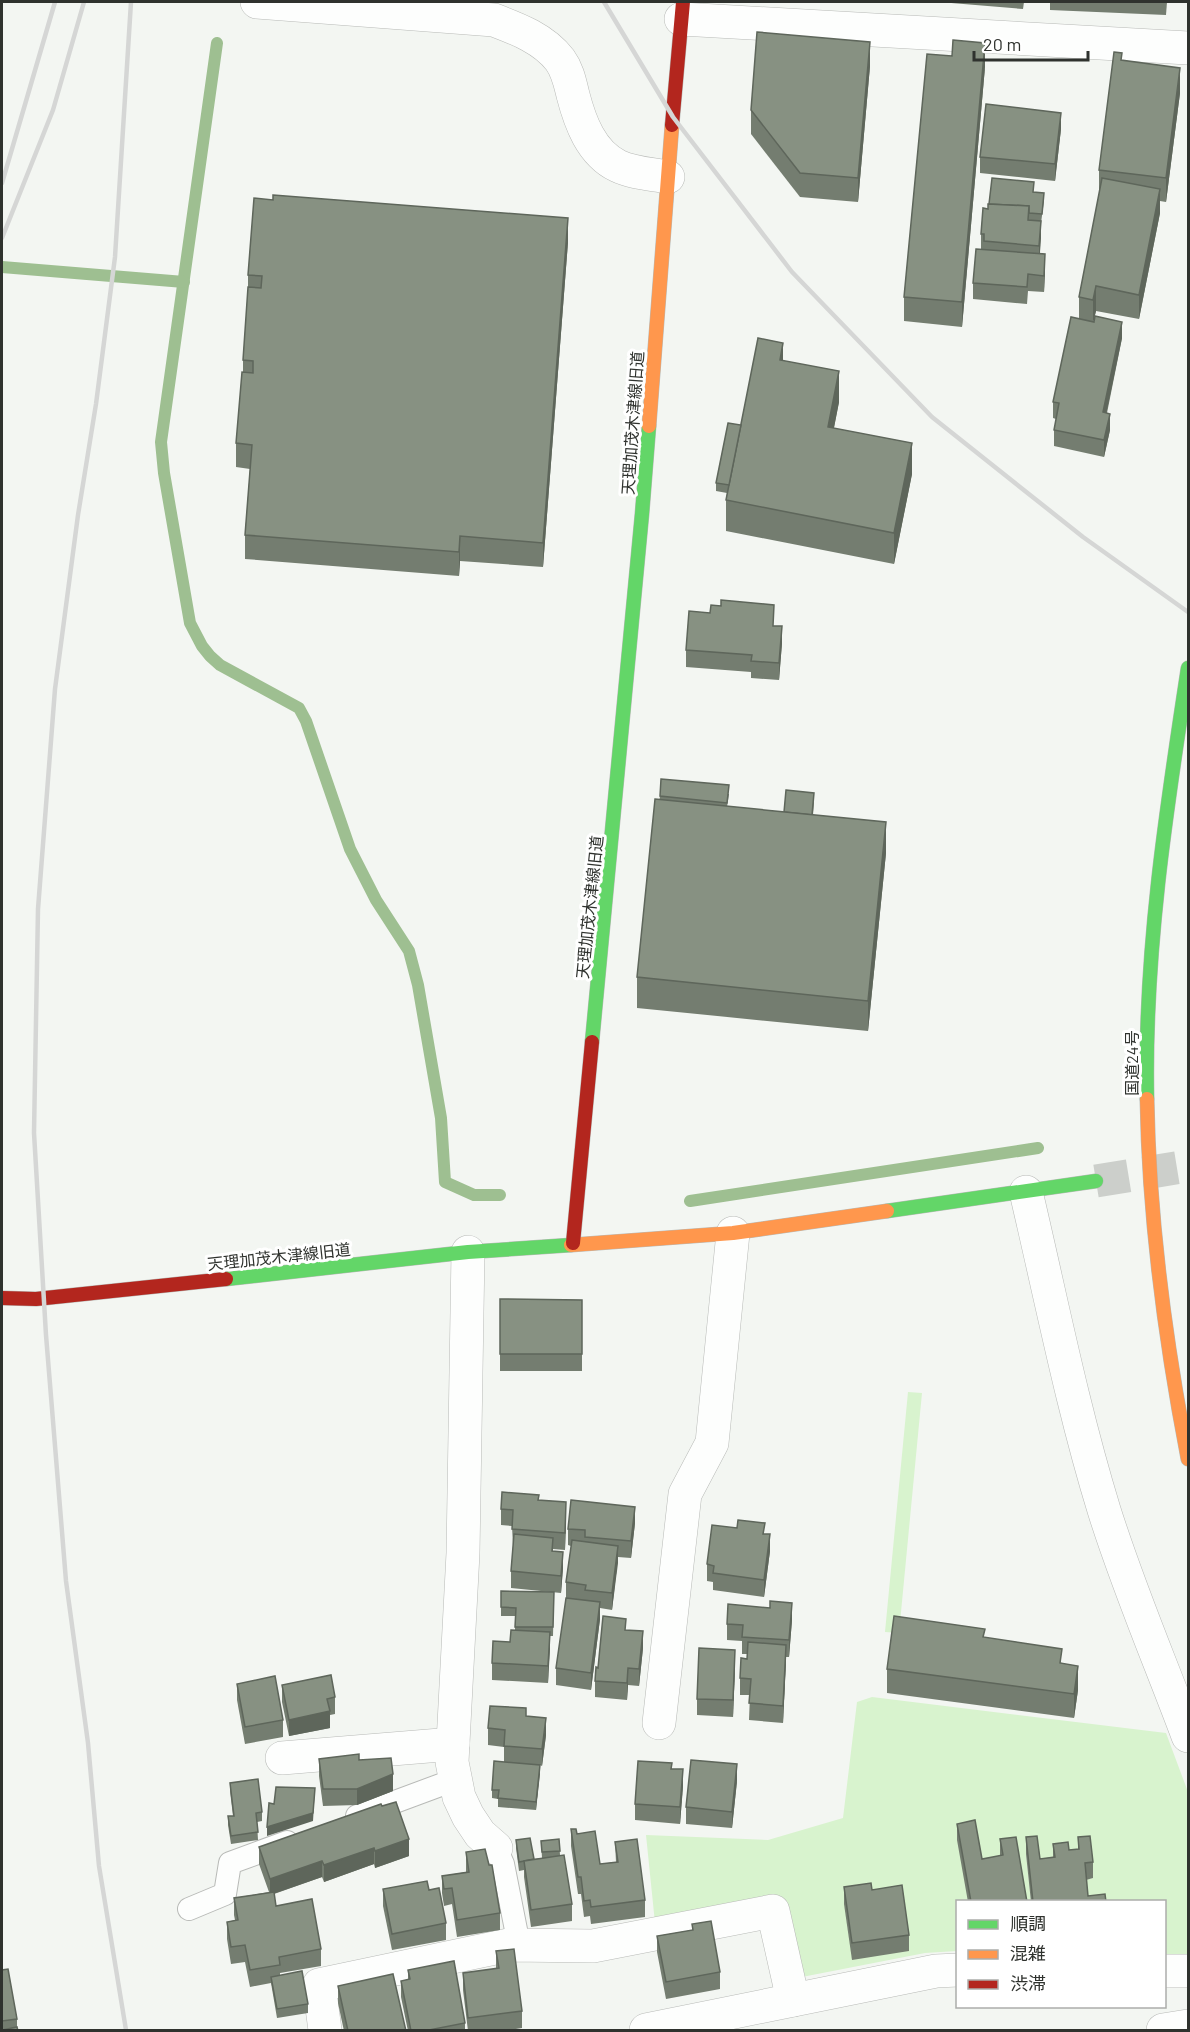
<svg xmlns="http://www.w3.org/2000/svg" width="1190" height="2032" font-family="Barlow,'Noto Sans JP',sans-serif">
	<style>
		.green { fill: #d8f3ce }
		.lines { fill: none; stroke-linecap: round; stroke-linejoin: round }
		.stream { stroke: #9ebf91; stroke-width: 12 }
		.secondary-tunnel { stroke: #cccfcb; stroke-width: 33; stroke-dasharray: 33 16; stroke-linecap: butt }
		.lane-casing { stroke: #b8bab7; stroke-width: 24 }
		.street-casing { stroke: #b8bab7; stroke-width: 34 }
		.fast-casing { stroke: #b8bab7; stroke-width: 15 }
		.slow-casing { stroke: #b8bab7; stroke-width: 15 }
		.jam-casing { stroke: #b8bab7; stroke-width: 15 }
		.lane { stroke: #fdfefd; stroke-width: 22 }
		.street { stroke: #fdfefd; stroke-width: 33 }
		.fast { stroke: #63d668; stroke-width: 14 }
		.slow { stroke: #ff974d; stroke-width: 14 }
		.jam { stroke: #b3261e; stroke-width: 14 }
		.rail { stroke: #d5d6d5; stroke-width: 4.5 }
		.wall { fill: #747d70 }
		.shaded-wall { fill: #5e665b }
		.building { fill: #879182; stroke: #5e665b; stroke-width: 1.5 }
		.labels { text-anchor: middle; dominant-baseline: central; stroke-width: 6; stroke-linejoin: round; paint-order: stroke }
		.street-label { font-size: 16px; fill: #2f322e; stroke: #fff }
	</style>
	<rect width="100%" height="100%" fill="#f3f6f2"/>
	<g class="green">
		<path d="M908 1392 922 1393 899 1633 885 1632Z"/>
		<path d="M872 1697 1166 1733 1188 1792V1956H1165L1164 1902 1087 1901 1085 1880 1093 1878 1055 1873 1026 1854 1031 1901 958 1902 957 1951 925 1953 802 1977 782 1898 655 1923 646 1835 768 1840 843 1818 857 1702Z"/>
	</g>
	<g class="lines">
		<g class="stream">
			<path d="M217 43 161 442 164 473 190 623 202 646 210 656 220 665 299 708 306 721 350 849 376 900 409 951 418 985 441 1118 445 1182 474 1195H500"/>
			<path d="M2 267 184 282"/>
			<path d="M690 1201 1038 1148"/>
		</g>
		<path class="secondary-tunnel" d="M1096 1181 1188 1166"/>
		<g class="lane-casing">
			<g id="lane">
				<path d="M357 1816 454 1780"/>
				<path d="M496 1848 503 1864 519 1945"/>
				<path d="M189 1909 225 1894 230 1863 287 1842"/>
			</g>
		</g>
		<g class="street-casing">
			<g id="street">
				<path d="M257 2 494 20C518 29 544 39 560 60 568 71 570 83 573 95 580 122 591 153 618 166 632 173 652 174 668 177"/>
				<path d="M681 19 1188 48"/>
				<path d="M1026 1192C1051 1298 1072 1406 1104 1510 1128 1587 1160 1661 1188 1736"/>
				<path d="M468 1252 463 1553 452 1762 459 1797 468 1816 480 1834 496 1848"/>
				<path d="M659 1723 685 1494 712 1443 733 1233"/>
				<path d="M282 1758 453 1744"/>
				<path d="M1164 1971H1188"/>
				<path d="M325 2030 319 1985 509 1945 593 1946 773 1911 793 2000"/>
				<path d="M646 2030 936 1971 958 1970"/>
				<path d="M1163 2030 1188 2026"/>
			</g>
		</g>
		<g class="fast-casing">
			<g id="fast">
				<path d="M592 1042 642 514 649 426"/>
				<path d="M1147 1099C1144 954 1166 811 1188 668"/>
				<path d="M887 1211 1096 1181"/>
				<path d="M226 1279 468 1252 571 1245"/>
			</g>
		</g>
		<g class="slow-casing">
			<g id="slow">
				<path d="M649 426 672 125"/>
				<path d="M1147 1099C1149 1220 1165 1340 1188 1459"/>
				<path d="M571 1245 733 1233 887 1211"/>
			</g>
		</g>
		<g class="jam-casing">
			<g id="jam">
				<path d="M672 125 683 2"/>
				<path d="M573 1243 592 1042"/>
				<path d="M2 1298 36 1299 226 1279"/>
			</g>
		</g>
		<use href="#lane" class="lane"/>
		<use href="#street" class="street"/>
		<use href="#fast" class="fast"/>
		<use href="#slow" class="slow"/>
		<use href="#jam" class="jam"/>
		<g class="rail">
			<path d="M604 2 673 117 792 272 932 417 1083 537 1188 612"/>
			<path d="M2 183 55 2"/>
			<path d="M2 238 53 110 84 2"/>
			<path d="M126 2030 99 1866 88 1743 66 1581 46 1335 34 1133 38 909 55 689 78 515 96 404 115 257 131 2"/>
		</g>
	</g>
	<g class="wall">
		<path d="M939 2H1024L1023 9Z"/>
		<path d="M1050 2H1167L1166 15 1050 10Z"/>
		<path d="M1122 61 1180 93 1166 202 1160 201V213L1139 319 1096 311 1093 321 1122 338 1107 413 1110 430 1104 457 1054 446V430L1056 419 1053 418V402L1079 319V297L1099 194V170Z"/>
		<path d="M870 66 858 202 800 197 751 134V110Z"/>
		<path d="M985 67 962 327 904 321V297Z"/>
		<path d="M1061 129 1055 181 980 173V157Z"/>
		<path d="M1034 192 1044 201 1041 223 1040 254 1045 271 1044 292 1028 291 1027 304 973 299V283L981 249V234L988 209Z"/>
		<path d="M568 242 543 567 460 561 459 576 245 559V535L250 469 236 467V443L243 372V360L248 290V275Z"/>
		<path d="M783 361 839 402 834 428 912 474 894 564 726 531V500L727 493 716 491V483L741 425Z"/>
		<path d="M774 626 782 643 779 680 751 678V672L686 667V650Z"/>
		<path d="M729 794 727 807 784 812 814 802 813 815 886 853 868 1031 637 1008V977L660 796Z"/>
		<path d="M500 1299 582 1300V1371H500Z"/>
		<path d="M539 1500 566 1519 565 1550 553 1549V1551L563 1568 561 1593 511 1588V1571L513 1546 512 1526 501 1525V1509Z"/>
		<path d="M635 1523 631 1558 618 1557 612 1610 600 1608V1619L591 1690 556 1685V1668L566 1599V1582L571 1546 568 1545V1529Z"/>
		<path d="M765 1534 770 1551 764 1597 713 1590V1582L707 1581V1564Z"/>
		<path d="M501 1591 554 1592 553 1636H550L548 1683 492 1680V1663L510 1642 515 1630V1616H501Z"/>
		<path d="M792 1620 789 1657H786L783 1723 749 1720 750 1695H740V1678L747 1659V1654H742V1641L727 1640V1624Z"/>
		<path d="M626 1630 643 1648 639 1686 628 1685 627 1700 595 1697V1681L598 1668Z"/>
		<path d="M985 1638 1062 1663 1078 1690 1074 1718 887 1693V1669Z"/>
		<path d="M735 1666 733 1717 697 1715V1699Z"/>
		<path d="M237 1684 283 1720V1737L245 1744 237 1700Z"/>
		<path d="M282 1685 335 1697V1714L330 1715V1728L289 1736 282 1702Z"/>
		<path d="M526 1717 546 1735 542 1766 540 1765 536 1810 498 1807V1799L492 1798V1790L504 1762V1747L488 1745V1728Z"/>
		<path d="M319 1759 359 1760 393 1791 357 1805 323 1806 319 1776Z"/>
		<path d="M737 1781 732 1828 686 1824V1807Z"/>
		<path d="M230 1783 262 1812V1821L257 1822 258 1840 231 1844 228 1825V1816H233L230 1791Z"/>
		<path d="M683 1786 680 1824 635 1820V1804Z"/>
		<path d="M381 1804 409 1856 375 1868 374 1864 324 1882 322 1877 274 1894 276 1906 321 1949V1966L280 1973V1975L308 2004V2013L277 2018 271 1983 250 1987 245 1962 231 1964 227 1939V1922L235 1920 234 1915V1898L269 1892 259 1864V1847Z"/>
		<path d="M957 1824 982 1859 1000 1856V1839L1027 1902H968L957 1840Z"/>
		<path d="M571 1829 577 1834 600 1864 616 1862 615 1842 645 1900V1917L591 1924 590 1916 584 1917 581 1894H578L571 1846Z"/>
		<path d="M1026 1837 1040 1859 1053 1857V1844L1069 1850 1078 1849V1837L1093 1862V1878L1086 1880 1088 1896 1106 1902H1031L1026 1854Z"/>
		<path d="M559 1839 560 1855 572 1904V1921L531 1927 524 1877V1870L519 1871 516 1848V1840L534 1859 542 1858 541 1841Z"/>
		<path d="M466 1852 489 1865 500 1913V1930L457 1937 452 1904 444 1906 442 1893V1876L466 1872Z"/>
		<path d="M844 1887 872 1890 909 1935V1951L852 1960 844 1904Z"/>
		<path d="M383 1889 429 1890 446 1923V1940L392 1950 383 1906Z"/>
		<path d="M692 1924 720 1972V1989L666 1999 657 1952V1936L692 1930Z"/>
		<path d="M496 1951 522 2011V2028L504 2031H468L463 1990V1973L496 1969Z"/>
		<path d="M2 1970 17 2019V2027L2 2031Z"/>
		<path d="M408 1970 465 2023V2031H408L401 1997V1981L408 1980Z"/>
		<path d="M338 1986 406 2031H344L338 2003Z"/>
	</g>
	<g class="shaded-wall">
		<path d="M870 42V66L858 202V178Z"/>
		<path d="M985 43V67L962 327V302Z"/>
		<path d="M1180 68V93L1166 202V178Z"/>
		<path d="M1061 113V129L1055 181V164Z"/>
		<path d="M1160 189V213L1139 319V295Z"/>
		<path d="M568 218V242L543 567V543Z"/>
		<path d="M1041 221V238L1039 263V246Z"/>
		<path d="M1045 254V271L1044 292V276Z"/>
		<path d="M1096 286V311L1093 324V300Z"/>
		<path d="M1122 322V338L1103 429V412Z"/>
		<path d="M783 343V374L780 360Z"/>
		<path d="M839 371V402L828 457V427Z"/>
		<path d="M1110 414V430L1104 457V440Z"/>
		<path d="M912 443V474L894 564V533Z"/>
		<path d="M460 536V561L459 576V552Z"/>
		<path d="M782 626V643L779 680V663Z"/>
		<path d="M886 822V853L868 1031V1001Z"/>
		<path d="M566 1502V1519L565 1550V1533Z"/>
		<path d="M635 1507V1523L631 1558V1541Z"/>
		<path d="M770 1534V1551L764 1597V1580Z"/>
		<path d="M618 1546V1563L612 1610V1593Z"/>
		<path d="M563 1552V1568L561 1593V1576Z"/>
		<path d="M600 1602V1619L591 1690V1673Z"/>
		<path d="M792 1603V1620L789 1657V1640Z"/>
		<path d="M643 1631V1648L639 1686V1669Z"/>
		<path d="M550 1632V1649L548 1683V1666Z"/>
		<path d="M786 1645V1662L783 1723V1706Z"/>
		<path d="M735 1650V1666L733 1717V1700Z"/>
		<path d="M1078 1666V1690L1074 1718V1694Z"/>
		<path d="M628 1668V1685L627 1700V1683Z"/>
		<path d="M330 1711V1728L289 1736V1720Z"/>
		<path d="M546 1718V1735L542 1766V1749Z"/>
		<path d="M737 1764V1781L732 1828V1812Z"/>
		<path d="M540 1765V1774L536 1810V1802Z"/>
		<path d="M683 1769V1786L680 1824V1807Z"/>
		<path d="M393 1774V1791L357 1805V1789Z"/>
		<path d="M315 1788 313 1821 267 1836V1827Z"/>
		<path d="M409 1839V1856L375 1868V1851Z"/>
		<path d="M374 1848V1864L324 1882V1865Z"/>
		<path d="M322 1861V1877L270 1895V1879Z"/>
	</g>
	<g class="building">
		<path d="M757 32 870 42 858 178 800 173 751 110Z"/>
		<path d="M953 40 985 43 962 302 904 297 927 54 952 56Z"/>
		<path d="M1114 52 1122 53 1121 60 1180 68 1166 178 1099 170Z"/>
		<path d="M986 104 1061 113 1055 164 980 157Z"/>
		<path d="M992 178 1034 182 1033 192 1044 193 1042 214 1029 213V206L989 204Z"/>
		<path d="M1102 178 1160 189 1139 295 1096 286 1093 300 1079 297Z"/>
		<path d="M273 195 568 218 543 543 460 536 459 552 245 535 252 445 236 443 242 372 253 373V361L243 360 248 287 261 288 262 276 248 275 254 198 273 200Z"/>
		<path d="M988 204 1029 206 1028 220 1041 221 1039 246 984 241V234H981L983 208 988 209Z"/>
		<path d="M976 249 1045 254 1044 276 1028 274 1027 287 973 283Z"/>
		<path d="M1095 316 1122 322 1103 412 1110 414 1104 440 1054 430 1059 403 1053 402 1071 317 1094 322Z"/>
		<path d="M758 338 783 343 780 360 839 371 828 427 912 443 894 533 726 500Z"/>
		<path d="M728 423 741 425 729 485 716 483Z"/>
		<path d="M721 600 774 605 773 626H782L779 663 751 661 752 655 686 650 689 611 710 613 711 605 721 606Z"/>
		<path d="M661 779 729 785 727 803 660 796Z"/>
		<path d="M786 790 814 793 812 815 784 812Z"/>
		<path d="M655 799 886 822 868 1001 637 977Z"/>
		<path d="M500 1299 582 1300V1354H500Z"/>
		<path d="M502 1492 539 1495 538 1500 566 1502 565 1533 512 1529 513 1510 501 1509Z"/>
		<path d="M571 1500 635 1507 631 1541 585 1537V1530L568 1529Z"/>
		<path d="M738 1520 765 1523 763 1534H770L764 1580 713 1573 714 1566 707 1564 712 1525 737 1528Z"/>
		<path d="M514 1534 553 1538 552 1551 563 1552 561 1576 511 1571Z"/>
		<path d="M572 1540 618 1546 612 1593 585 1590 586 1585 566 1582Z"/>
		<path d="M501 1591 554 1592 553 1627H515L516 1608 501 1607Z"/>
		<path d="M566 1598 600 1602 591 1673 556 1668Z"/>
		<path d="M770 1601 792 1603 789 1640 742 1637 743 1625 727 1624 728 1604 770 1608Z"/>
		<path d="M603 1616 626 1619 625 1630 643 1631 639 1669 628 1668 627 1683 595 1681 596 1667 598 1668Z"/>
		<path d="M894 1616 985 1629 983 1637 1062 1649 1060 1663 1078 1666 1074 1694 887 1669Z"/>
		<path d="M511 1630 550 1632 548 1666 492 1663 493 1641 510 1642Z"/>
		<path d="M748 1642 786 1645 783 1706 749 1703 751 1679 740 1678 741 1658 747 1659Z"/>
		<path d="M699 1648 735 1650 733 1700 697 1699Z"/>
		<path d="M331 1675 335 1697 327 1699 330 1711 289 1720 282 1685Z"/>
		<path d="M275 1676 283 1720 245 1727 237 1684Z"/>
		<path d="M490 1706 526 1708V1716L546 1718 542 1749 504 1746 505 1730 488 1728Z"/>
		<path d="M359 1754V1760L391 1758 393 1774 357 1789H323L319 1759Z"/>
		<path d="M691 1760 737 1764 732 1812 686 1807Z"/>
		<path d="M494 1761 540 1765 536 1802 498 1798 499 1790H492Z"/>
		<path d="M638 1761 672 1763 671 1769H683L680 1807 635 1804Z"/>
		<path d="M258 1779 262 1812 256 1813 258 1832 231 1836 228 1816H234L230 1783Z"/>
		<path d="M276 1787 315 1788 313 1813 267 1827 269 1803 274 1804Z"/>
		<path d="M396 1802 409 1839 375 1851 374 1848 324 1865 322 1861 270 1879 259 1847 381 1804 382 1806Z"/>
		<path d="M975 1820 982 1859 1003 1855 1000 1839 1016 1837 1027 1902H971L957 1824Z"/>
		<path d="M571 1829H576L577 1834 595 1831 600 1864 618 1862 615 1842 637 1839 645 1900 591 1907 590 1900 584 1901 581 1877H578Z"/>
		<path d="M1037 1836 1040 1859 1055 1857 1053 1844 1068 1842 1069 1850 1079 1849 1078 1837 1090 1836 1093 1862 1085 1863 1088 1896 1105 1894 1106 1902H1033L1026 1837Z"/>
		<path d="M530 1838 534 1859 519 1862 516 1840Z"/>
		<path d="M559 1839 560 1851 542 1852 541 1841Z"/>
		<path d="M485 1849 489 1865H492L500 1913 457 1920 452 1888 444 1889 442 1876 469 1872 466 1852Z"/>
		<path d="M564 1855 572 1904 531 1910 524 1861Z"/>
		<path d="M427 1881 429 1890 439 1888 446 1923 392 1934 383 1889Z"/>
		<path d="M871 1883 872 1890 902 1885 909 1935 852 1943 844 1887Z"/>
		<path d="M274 1892 276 1906 312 1899 321 1949 279 1957 280 1965 250 1970 245 1945 231 1947 227 1922 238 1920 234 1898Z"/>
		<path d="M711 1921 720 1972 666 1982 657 1936 693 1930 692 1924Z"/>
		<path d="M514 1949 522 2011 468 2018 463 1973 499 1968 496 1951Z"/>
		<path d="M454 1961 465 2023 424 2031H411L401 1981 410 1979 408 1970Z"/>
		<path d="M8 1969 17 2019 2 2021V1970Z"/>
		<path d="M302 1971 308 2004 277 2009 271 1977Z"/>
		<path d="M393 1974 406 2031H348L338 1986Z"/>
		<path d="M17 2027 18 2031H2V2030Z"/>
	</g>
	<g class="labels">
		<g class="street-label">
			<text transform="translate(632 423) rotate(-86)">天理加茂木津線旧道</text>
			<text transform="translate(589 907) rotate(-84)">天理加茂木津線旧道</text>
			<text transform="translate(1131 1063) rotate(-90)">国道24号</text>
			<text transform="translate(279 1256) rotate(-6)">天理加茂木津線旧道</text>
		</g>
	</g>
	<rect width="1190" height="2032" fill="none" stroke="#2f322e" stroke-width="6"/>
	<rect x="956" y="1900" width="210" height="108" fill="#ffffff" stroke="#acadab" stroke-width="1.5"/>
	<rect x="968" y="1920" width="30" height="9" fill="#63d668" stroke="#acadab" stroke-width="1.5"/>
	<text x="1010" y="1930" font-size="18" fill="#2f322e">順調</text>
	<rect x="968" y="1950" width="30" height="9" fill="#ff974d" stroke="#acadab" stroke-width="1.5"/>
	<text x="1010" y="1960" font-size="18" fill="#2f322e">混雑</text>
	<rect x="968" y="1980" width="30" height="9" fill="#b3261e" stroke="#acadab" stroke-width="1.5"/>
	<text x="1010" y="1990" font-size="18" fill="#2f322e">渋滞</text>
	<path d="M974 51v9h114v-9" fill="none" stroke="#2f322e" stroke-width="3"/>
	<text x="983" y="51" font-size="18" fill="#2f322e" stroke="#ffffff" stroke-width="4.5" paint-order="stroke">20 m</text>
</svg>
